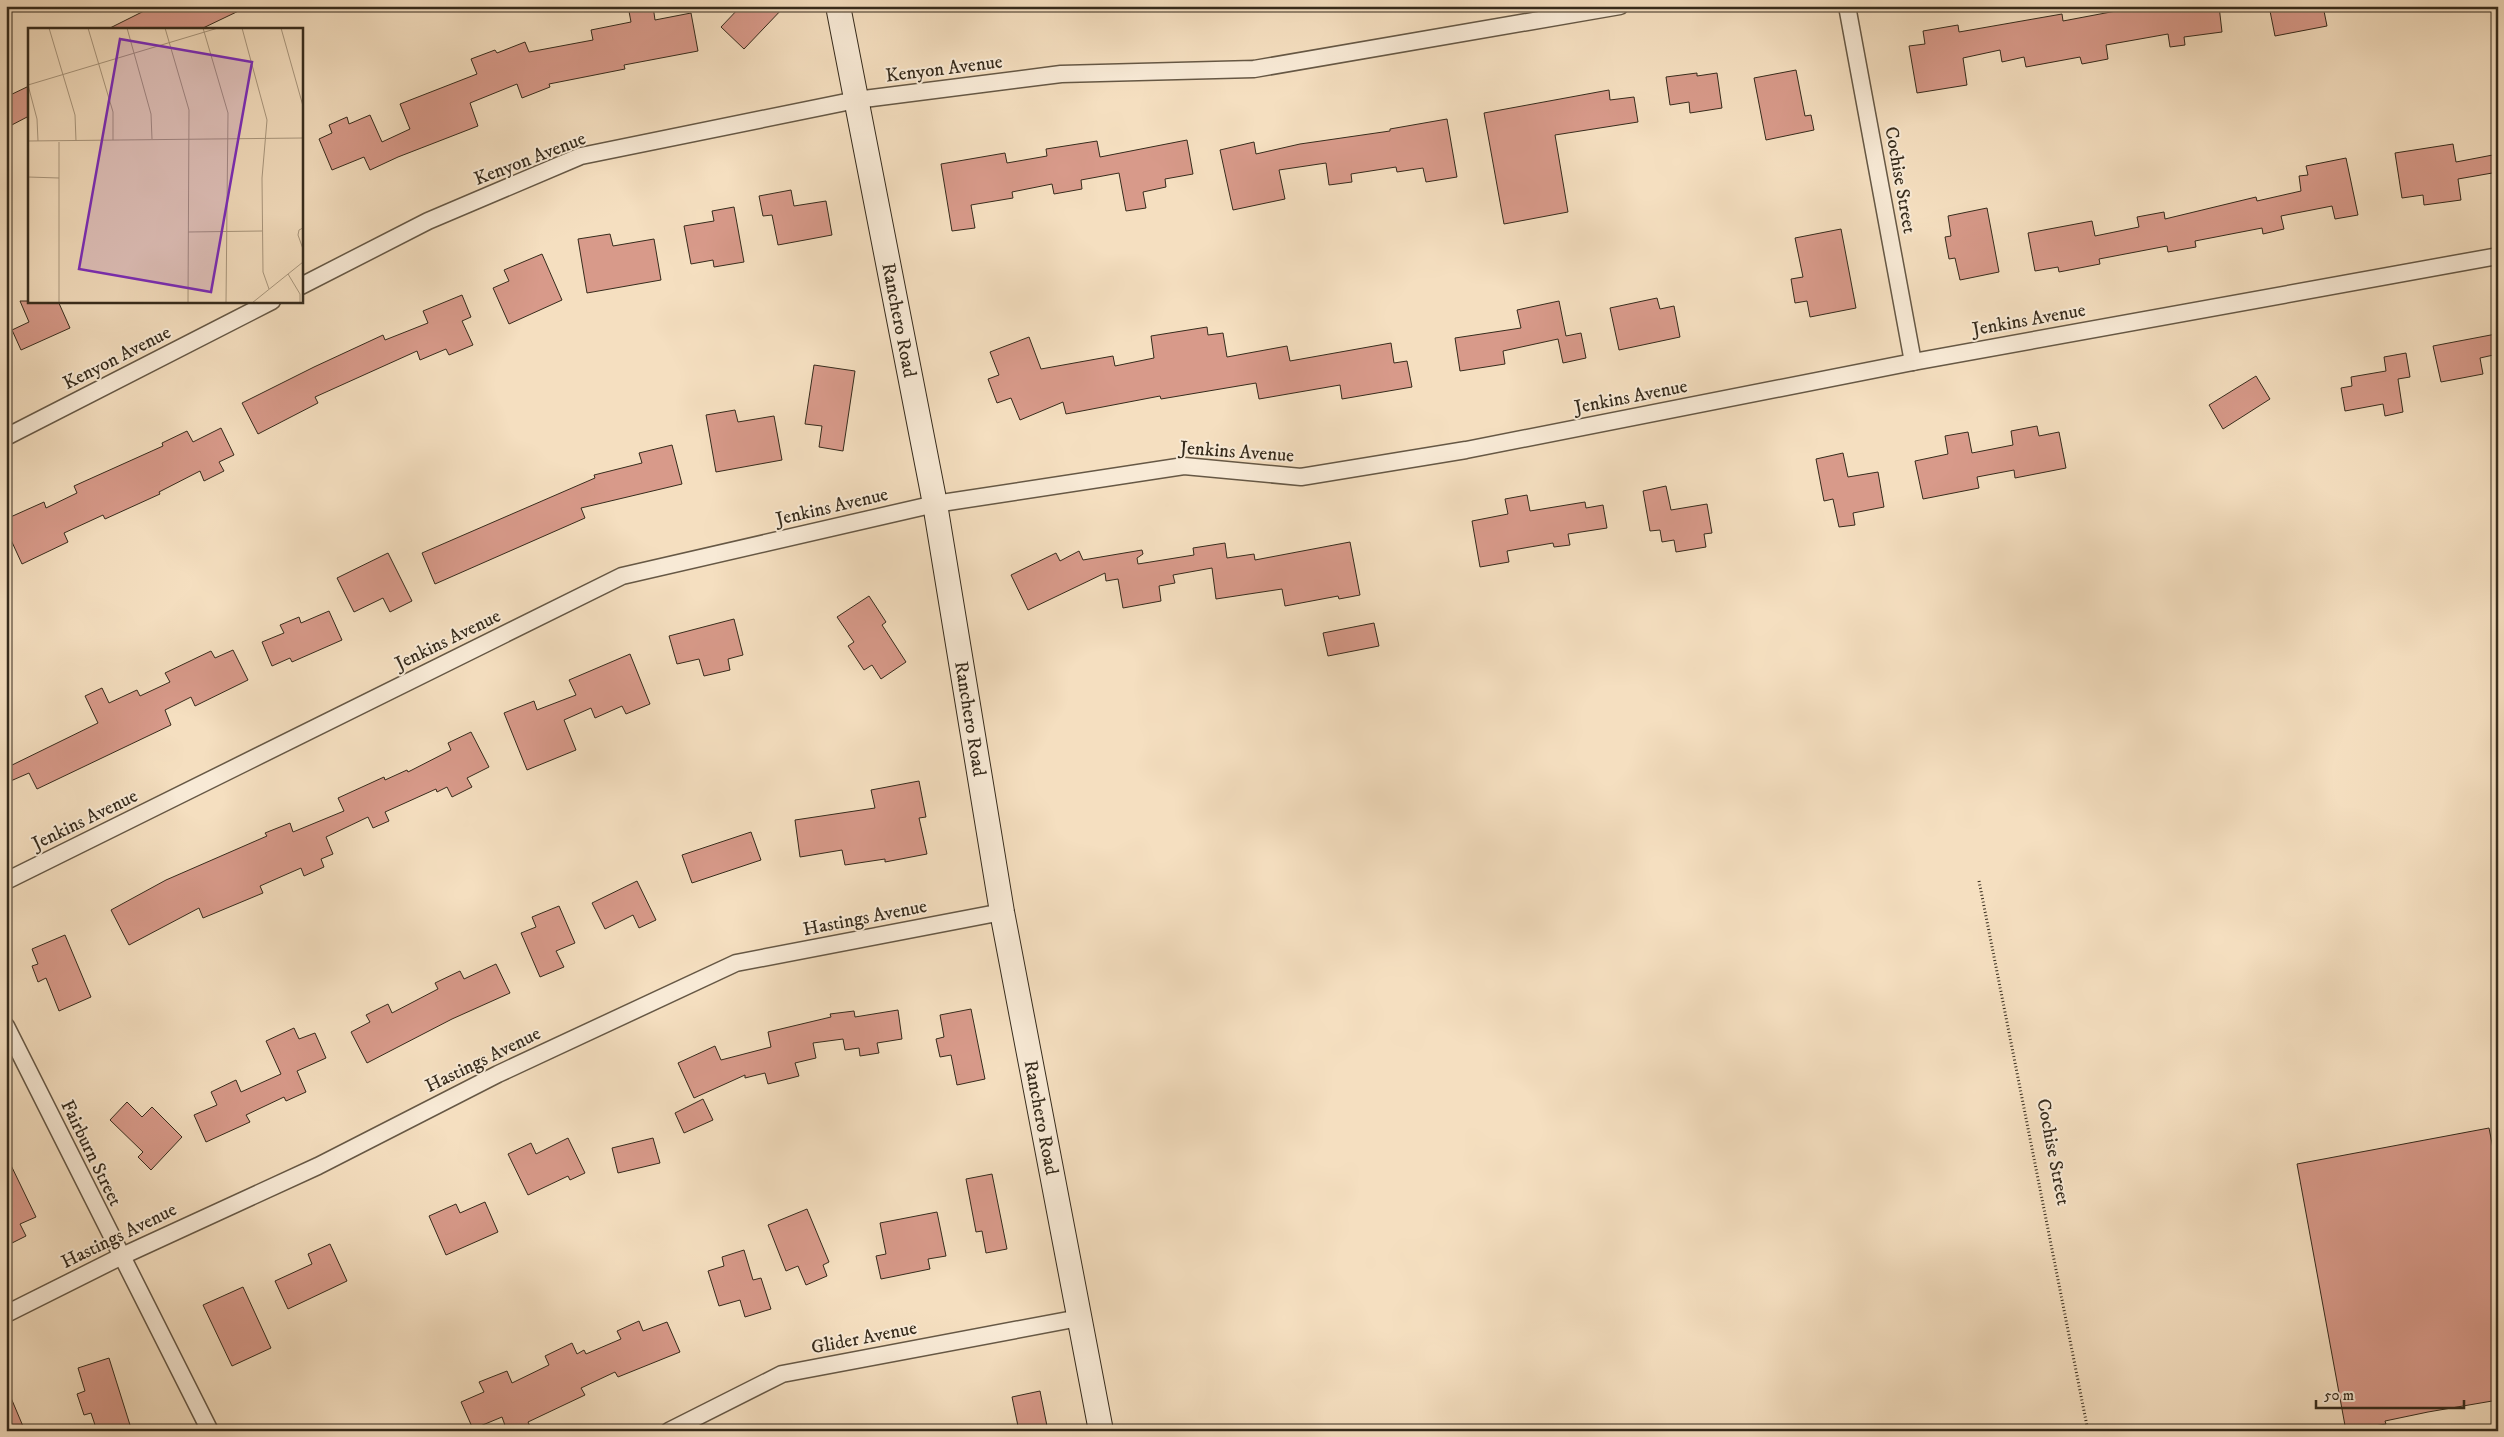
<svg xmlns="http://www.w3.org/2000/svg" width="2504" height="1437" font-family="'IM FELL DW Pica',serif">
	<style>
		.building { fill: #d89a8a; stroke: #362b1c }
		.lines { fill: none; stroke-linecap: round; stroke-linejoin: round }
		.minor-casing { stroke: #665845; stroke-width: 19 }
		.secondary-casing { stroke: #362b1c; stroke-width: 26 }
		.path { stroke: #362b1c; stroke-width: 3; stroke-dasharray: 1 2.5; stroke-linecap: butt }
		.minor { stroke: #f8ead6; stroke-width: 16 }
		.secondary { stroke: #f8ead6; stroke-width: 24 }
		.labels { text-anchor: middle; dominant-baseline: central; stroke-width: 4; stroke-linejoin: round; paint-order: stroke }
		.street-label { font-size: 19px; fill: #362b1c; stroke: #f8ead6 }
		.inset-road { fill: none; stroke: #a9977e; stroke-width: 1 }
		.view { fill: #7b2cbf; fill-opacity: 0.15; stroke: #7b2cbf; stroke-width: 2.5 }
		.inset-edge { fill: none; stroke: #362b1c; stroke-width: 2.5 }
	</style>
	<rect width="100%" height="100%" fill="#f5dfc0"/>
	<filter id="stains"><feTurbulence type="fractalNoise" baseFrequency=".004" numOctaves="4"/><feColorMatrix values="0 0 0 0 .2 0 0 0 0 .09 0 0 0 0 .02 0 0 0 .5 -.17"/></filter>
	<radialGradient id="worn" r=".72"><stop offset=".6" stop-color="#630" stop-opacity="0"/><stop offset="1" stop-color="#630" stop-opacity=".3"/></radialGradient>
	<g class="building">
		<path d="M154 6H249L201 29H108Z"/>
		<path d="M628 6H653L655 20 691 13 698 51 624 65 625 69 549 84 550 87 522 98 517 84 470 103 478 126 398 157 370 170 364 157 332 170 319 139 332 133 329 125 347 117 349 124 370 115 382 142 410 129 400 104 477 74 471 59 495 50 497 53 525 42 529 52 593 40 591 30 631 22Z"/>
		<path d="M741 6H785L744 49 721 27Z"/>
		<path d="M2115 6H2219L2222 32 2184 37 2185 45 2170 47 2168 34 2106 45 2108 59 2082 64 2080 57 2026 67 2024 57 2002 62 2000 50 1963 58 1967 85 1917 93 1909 46 1925 44 1923 31 1958 25 1959 32 2062 14 2063 21 2116 11Z"/>
		<path d="M2269 6H2323L2327 26 2275 36Z"/>
		<path d="M1796 70 1805 116 1811 115 1814 130 1766 140 1754 78Z"/>
		<path d="M1697 73V76L1717 73 1722 108 1690 113 1689 102 1670 105 1666 77Z"/>
		<path d="M29 86V116L6 128V97Z"/>
		<path d="M1609 90 1610 100 1634 97 1638 122 1555 135 1568 212 1504 224 1484 113Z"/>
		<path d="M1447 119 1457 177 1426 182 1423 168 1397 172 1396 167 1351 174 1352 182 1329 185 1326 163 1279 170 1285 199 1233 210 1220 150 1254 142 1256 154 1300 144 1390 131V129Z"/>
		<path d="M1187 140 1193 174 1165 179 1166 187 1143 192 1146 208 1126 211 1119 173 1081 180 1082 189 1054 194 1052 184 1012 192 1013 198 971 205 975 228 952 231 941 164 1005 153 1007 163 1047 156 1046 149 1097 141 1100 157Z"/>
		<path d="M2453 144 2456 162 2498 154V172L2458 179 2461 200 2424 205 2423 195 2402 198 2395 153Z"/>
		<path d="M2346 158 2358 215 2335 219 2332 206 2281 216 2284 229 2263 234 2262 228 2195 241 2196 247 2168 252 2167 246 2099 259 2100 264 2059 272 2058 267 2035 271 2028 233 2092 221 2095 236 2139 227 2137 217 2164 212 2165 219 2256 197 2257 201 2301 191 2299 176 2308 175 2306 166Z"/>
		<path d="M791 190 794 206 826 201 832 235 778 245 772 215 763 216 759 196Z"/>
		<path d="M734 207 744 262 714 267 713 260 691 264 684 226 714 221 712 211Z"/>
		<path d="M1987 208 1999 272 1960 280 1955 258 1949 259 1945 237 1951 236 1948 216Z"/>
		<path d="M1841 229 1856 308 1810 317 1807 301 1795 303 1791 279 1803 277 1795 238Z"/>
		<path d="M610 234 613 246 654 239 661 280 587 293 578 239Z"/>
		<path d="M542 254 562 300 509 324 493 288 509 281 504 270Z"/>
		<path d="M462 295 471 317 462 321 473 345 449 355 446 349 420 360 417 351 315 397 318 403 258 434 242 403 314 367 383 335 385 340 428 323 423 311Z"/>
		<path d="M1657 298 1660 309 1674 306 1680 337 1619 350 1610 308Z"/>
		<path d="M20 301H58L70 328 21 350 12 330 29 322Z"/>
		<path d="M1559 301 1566 336 1581 333 1586 358 1563 363 1558 339 1503 351 1505 364 1460 371 1455 338 1521 328 1517 310Z"/>
		<path d="M1207 327 1208 335 1223 333 1227 357 1287 346 1290 361 1391 343 1394 363 1407 361 1412 387 1342 399 1340 385 1259 399 1256 383 1161 399 1160 396 1066 414 1063 402 1020 420 1011 398 997 403 988 379 999 375 990 352 1029 337 1041 369 1113 356 1115 366 1154 358 1151 336Z"/>
		<path d="M2496 334 2498 354 2480 358 2483 374 2441 382 2433 346Z"/>
		<path d="M2406 353 2410 377 2398 379 2403 412 2385 416 2383 404 2345 411 2341 388 2352 386 2351 377 2386 371 2384 357Z"/>
		<path d="M814 365 855 371 843 451 819 447 822 426 805 424Z"/>
		<path d="M2256 376 2270 399 2223 429 2209 405Z"/>
		<path d="M735 410 738 422 774 416 782 460 716 472 706 415Z"/>
		<path d="M2037 426 2039 436 2059 432 2066 468 2015 478 2014 470 1977 477 1979 488 1923 499 1915 461 1948 454 1945 436 1968 432 1972 453 2013 445 2011 431Z"/>
		<path d="M221 428 234 455 219 462 224 471 204 481 200 471 159 492 160 494 105 519 103 515 64 533 68 542 22 564 6 529V519L44 502 46 508 77 493 74 486 163 446 162 443 187 431 193 442Z"/>
		<path d="M672 445 682 484 581 508 585 518 435 584 422 553 595 478 594 475 642 463 639 453Z"/>
		<path d="M1843 453 1848 477 1878 472 1884 507 1853 513 1855 525 1839 527 1833 499 1824 501 1816 459Z"/>
		<path d="M1666 486 1671 510 1707 504 1712 533 1704 534 1706 547 1676 552 1674 540 1662 542 1660 530 1650 531 1643 491Z"/>
		<path d="M1527 495 1530 511 1585 502 1586 508 1603 505 1607 528 1568 534 1570 545 1554 547 1553 543 1507 551 1509 562 1480 567 1472 521 1508 514 1505 499Z"/>
		<path d="M1350 542 1360 595 1339 599 1338 596 1285 606 1282 589 1216 599 1212 568 1173 575 1175 583 1159 586 1161 601 1123 608 1118 579 1106 581 1105 573 1028 610 1011 575 1056 553 1060 561 1079 551 1083 560 1142 550 1143 554 1137 558 1138 564 1194 555 1193 548 1225 543 1227 558 1254 554 1255 560Z"/>
		<path d="M388 553 412 601 390 612 383 598 354 612 337 578Z"/>
		<path d="M869 596 886 622 882 625 906 662 881 679 872 665 864 670 848 646 854 642 837 617Z"/>
		<path d="M329 611 342 640 292 662 290 658 272 666 262 642 284 633 280 625 299 617 301 623Z"/>
		<path d="M734 619 743 655 728 659 730 670 704 676 699 659 677 664 669 636Z"/>
		<path d="M1374 623 1379 646 1328 656 1323 633Z"/>
		<path d="M233 650 248 680 195 706 191 697 165 710 171 725 37 789 29 773 6 783V768L98 723 85 696 102 688 109 703 137 690 140 696 170 682 165 673 211 651 215 658Z"/>
		<path d="M630 654 650 704 626 714 622 706 595 718 591 708 564 720 576 750 527 770 504 713 534 701 537 710 576 695 569 680Z"/>
		<path d="M471 732 489 767 467 778 472 787 452 797 447 787 437 792 436 789 385 812 389 821 373 828 368 817 326 837 333 854 321 859 324 867 304 876 301 868 260 886 263 893 203 918 199 908 129 945 111 910 166 880 267 836 265 833 290 823 293 832 344 811 338 798 384 777 385 780 407 770 408 772 451 750 448 743Z"/>
		<path d="M919 781 926 817 919 818 927 854 885 862V859L845 865 842 850 800 857 795 820 875 808 871 790Z"/>
		<path d="M751 832 761 860 692 883 682 855Z"/>
		<path d="M637 881 656 920 639 928 633 915 605 929 592 903Z"/>
		<path d="M559 906 575 943 556 951 564 967 540 977 521 933 536 927 532 917Z"/>
		<path d="M65 935 91 997 59 1011 46 978 38 982 32 966 38 964 32 949Z"/>
		<path d="M496 964 510 993 452 1019 367 1063 351 1032 370 1022 366 1015 388 1004 392 1013 438 989 435 983 460 971 464 979Z"/>
		<path d="M971 1009 985 1079 957 1085 951 1055 940 1057 936 1039 944 1037 940 1015Z"/>
		<path d="M898 1010 902 1039 877 1043 879 1053 860 1056 859 1048 845 1050 843 1039 813 1043 816 1058 795 1063 799 1076 768 1084 765 1073 745 1078V1075L694 1098 678 1063 715 1046 721 1060 771 1047 768 1032 831 1017 830 1014 854 1011 855 1017Z"/>
		<path d="M294 1028 299 1039 315 1033 326 1058 297 1071 306 1092 286 1101 284 1097 246 1115 250 1122 206 1142 194 1115 217 1105 211 1092 236 1080 241 1092 281 1074 266 1041Z"/>
		<path d="M703 1099 713 1120 684 1133 675 1113Z"/>
		<path d="M127 1102 142 1117 152 1107 182 1137 151 1170 138 1157 143 1152 110 1120Z"/>
		<path d="M2489 1128 2498 1174V1400L2428 1412 2385 1421 2386 1424 2346 1431 2297 1164Z"/>
		<path d="M568 1138 585 1173 570 1180 568 1176 528 1195 508 1154 531 1143 536 1154Z"/>
		<path d="M653 1138 660 1163 618 1173 612 1148Z"/>
		<path d="M6 1155 36 1217 20 1224 26 1236 6 1246Z"/>
		<path d="M992 1174 1007 1249 986 1253 982 1231 976 1232 966 1179Z"/>
		<path d="M485 1202 498 1232 446 1255 429 1216 456 1204 460 1213Z"/>
		<path d="M807 1209 829 1262 823 1265 827 1276 806 1285 798 1266 786 1271 768 1225Z"/>
		<path d="M937 1212 946 1256 928 1259 930 1269 881 1279 876 1256 886 1254 880 1223Z"/>
		<path d="M330 1244 347 1281 288 1309 275 1281 312 1264 308 1254Z"/>
		<path d="M744 1250 753 1280 761 1278 771 1309 745 1317 740 1300 719 1306 708 1271 724 1266 722 1257Z"/>
		<path d="M243 1287 271 1348 232 1366 203 1305Z"/>
		<path d="M639 1321 643 1331 667 1322 680 1352 618 1377 615 1372 581 1388 585 1395 528 1422 532 1431H507L502 1417 473 1429 461 1402 484 1392 479 1382 507 1371 512 1383 549 1365 545 1356 572 1343 577 1354 584 1350 586 1354 621 1339 617 1331Z"/>
		<path d="M109 1358 130 1425 113 1431H97L91 1413 84 1415 77 1394 85 1391 78 1368Z"/>
		<path d="M6 1386 25 1431H6Z"/>
		<path d="M1040 1391 1048 1431H1019L1012 1397Z"/>
	</g>
	<g class="lines">
		<g class="minor-casing">
			<g id="minor">
				<path d="M1847 6 1913 362"/>
				<path d="M301 286 428 221 581 156 856 100 1061 74 1254 69 1620 6"/>
				<path d="M6 437 272 301"/>
				<path d="M6 881 622 576 935 504 1184 466 1301 477 1466 450 1913 362 2498 256"/>
				<path d="M6 1026 210 1431"/>
				<path d="M6 1314 120 1257 318 1166 498 1074 736 963 1002 912"/>
				<path d="M669 1431 782 1374 1079 1318"/>
			</g>
		</g>
		<g class="secondary-casing">
			<g id="secondary">
				<path id="s1" d="M838 6 935 504 1002 912 1101 1431"/>
			</g>
		</g>
		<path class="path" d="M1979 881 2088 1431"/>
		<use href="#minor" class="minor"/>
		<use href="#secondary" class="secondary"/>
	</g>
	<g class="labels">
		<g class="street-label">
			<text transform="translate(944 69) rotate(-7)">Kenyon Avenue</text>
			<text transform="translate(530 159) rotate(-21)">Kenyon Avenue</text>
			<text transform="translate(1900 180) rotate(80)">Cochise Street</text>
			<text stroke="none"><textPath href="#s1" startOffset="320">Ranchero Road</textPath></text>
			<text transform="translate(2029 320) rotate(-10)">Jenkins Avenue</text>
			<text transform="translate(117 358) rotate(-27)">Kenyon Avenue</text>
			<text transform="translate(1631 397) rotate(-11)">Jenkins Avenue</text>
			<text transform="translate(1237 452) rotate(4)">Jenkins Avenue</text>
			<text transform="translate(832 507) rotate(-13)">Jenkins Avenue</text>
			<text transform="translate(448 640) rotate(-26)">Jenkins Avenue</text>
			<text stroke="none"><textPath href="#s1" startOffset="725">Ranchero Road</textPath></text>
			<text transform="translate(85 820) rotate(-26)">Jenkins Avenue</text>
			<text transform="translate(865 918) rotate(-11)">Hastings Avenue</text>
			<text transform="translate(483 1060) rotate(-26)">Hastings Avenue</text>
			<text stroke="none"><textPath href="#s1" startOffset="1130">Ranchero Road</textPath></text>
			<text transform="translate(2053 1152) rotate(79)">Cochise Street</text>
			<text transform="translate(91 1153) rotate(64)">Fairburn Street</text>
			<text transform="translate(119 1236) rotate(-26)">Hastings Avenue</text>
			<text transform="translate(864 1338) rotate(-11)">Glider Avenue</text>
		</g>
	</g>
	<g transform="translate(28 28)">
		<rect width="275" height="275" fill="#f5dfc0"/>
		<path class="inset-road" d="M21 0 47 87 48 113M60 0 85 84V112M99 0 123 86 124 111M137 0 161 82 160 275M175 0 200 85 198 275M214 0 239 92 234 150 235 244 241 261M253 0 275 78M0 57 190 0M0 57 9 91 10 113M0 113 275 110M31 114V275M0 149 31 150M275 200 271 202 270 207 275 221M160 204 234 203M260 246 272 266V275M224 275 275 234"/>
		<path class="view" d="M92 11 224 34 183 264 51 241Z"/>
		<rect width="275" height="275" class="inset-edge"/>
	</g>
	<rect width="2504" height="1437" fill="none" stroke="#f5dfc0" stroke-width="25"/>
	<rect x="8" y="8" width="2489" height="1422" fill="none" stroke="#362b1c" stroke-width="2.5"/>
	<rect x="12" y="12" width="2479" height="1412" fill="none" stroke="#362b1c"/>
	<path d="M2316 1400v8h148v-8" fill="none" stroke="#362b1c" stroke-width="2.5"/>
	<text x="2324" y="1400" font-size="15" fill="#362b1c" stroke="#f8ead6" stroke-width="4" paint-order="stroke">50 m</text>
	<rect width="100%" height="100%" filter="url(#stains)"/>
	<rect width="100%" height="100%" fill="url(#worn)"/>
</svg>
